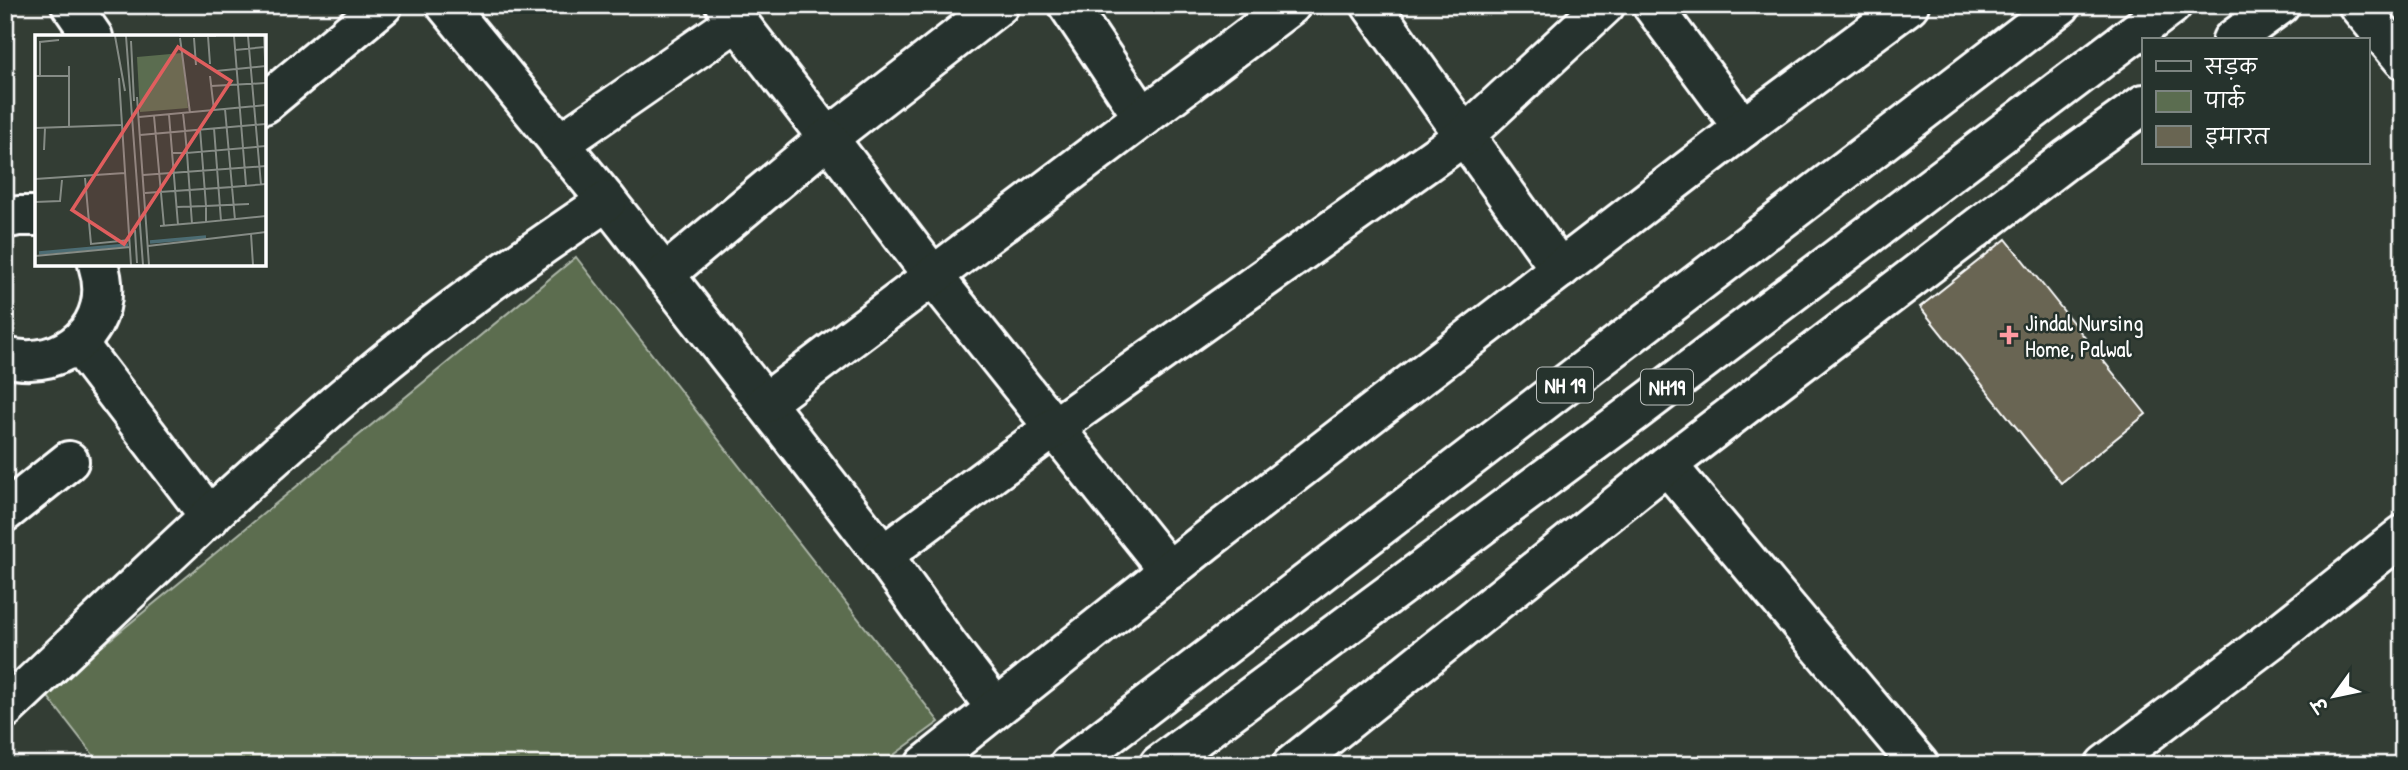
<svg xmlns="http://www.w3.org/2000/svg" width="2408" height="770" font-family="'Patrick Hand','Playpen Sans Deva',sans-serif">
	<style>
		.green { fill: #5b6d50; stroke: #adb6a8; stroke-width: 2 }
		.building { fill: #696552; stroke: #fff; stroke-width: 2 }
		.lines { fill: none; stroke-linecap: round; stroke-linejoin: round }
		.minor-casing { stroke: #fff; stroke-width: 44 }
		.tertiary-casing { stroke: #fff; stroke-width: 44 }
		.trunk-casing { stroke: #fff; stroke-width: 44 }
		.minor { stroke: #26332d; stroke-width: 38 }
		.tertiary { stroke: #26332d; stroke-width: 38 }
		.trunk { stroke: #26332d; stroke-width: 38 }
		.poi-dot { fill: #ff9aa2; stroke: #26332d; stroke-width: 2.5 }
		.labels { text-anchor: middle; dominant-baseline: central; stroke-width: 5; stroke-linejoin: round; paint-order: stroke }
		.shield { fill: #26332d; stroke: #bec2c0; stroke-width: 2 }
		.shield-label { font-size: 21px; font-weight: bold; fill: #fff }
		.poi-label { font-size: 23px; fill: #fff; stroke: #26332d; text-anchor: start }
		.inset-river { fill: none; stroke: #4c6c73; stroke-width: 3.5 }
		.inset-road { fill: none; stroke: #858b85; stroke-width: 2 }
		.view { fill: #e05e5e; fill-opacity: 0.15; stroke: #e05e5e; stroke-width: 3.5 }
		.inset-edge { fill: none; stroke: #fff; stroke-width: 3.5 }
	</style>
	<rect width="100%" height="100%" fill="#333d34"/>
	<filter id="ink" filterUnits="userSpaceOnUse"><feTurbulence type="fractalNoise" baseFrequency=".0143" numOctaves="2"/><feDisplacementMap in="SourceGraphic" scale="14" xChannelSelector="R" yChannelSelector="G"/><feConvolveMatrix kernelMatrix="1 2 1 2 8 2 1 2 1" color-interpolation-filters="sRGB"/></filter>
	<g filter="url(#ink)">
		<path class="green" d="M576 257 939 722 880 765H101L45 693Z"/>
		<path class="building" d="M2006 239 2146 414 2061 483 1920 307Z"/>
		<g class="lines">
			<g class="minor-casing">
				<g id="minor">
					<path d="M71 5 93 37"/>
					<path d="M446 5 607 201 765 403 883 555 947 644 996 708"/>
					<path d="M725 5 828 138 999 5"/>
					<path d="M1068 5 1143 117"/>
					<path d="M1371 5 1560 269"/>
					<path d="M1652 5 1743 128"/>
					<path d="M2358 5 2403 59"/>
					<path d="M264 104 383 5"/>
					<path d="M559 144 737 21"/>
					<path d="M5 219 18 216H37"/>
					<path d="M664 275 828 138 933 276 1169 571"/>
					<path d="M78 344 210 517"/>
					<path d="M5 357C64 373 118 325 98 264"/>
					<path d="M765 403 1291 5"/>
					<path d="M1667 465 1919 765"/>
					<path d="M5 512 69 461"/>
					<path d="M883 555 1055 427 1464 136 1605 5"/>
					<path d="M5 709C122 599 237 486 360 383 438 317 523 258 607 201"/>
					<path d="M2105 765 2272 639 2403 535"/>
				</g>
			</g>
			<g class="tertiary-casing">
				<g id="tertiary">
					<path d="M2232 40 2280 5"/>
					<path d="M925 765 1206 541 1743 128 1909 5"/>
					<path d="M1292 765 1667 465 2067 159 2144 104"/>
				</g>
			</g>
			<g class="trunk-casing">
				<g id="trunk">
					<path d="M1069 765 2061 5"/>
					<path d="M1159 765 1633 413 2172 5"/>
				</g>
			</g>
			<use href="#minor" class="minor"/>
			<use href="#tertiary" class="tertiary"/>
			<use href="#trunk" class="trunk"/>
		</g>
	</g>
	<path class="poi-dot" d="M2005.5 324.5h7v7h7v7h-7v7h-7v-7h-7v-7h7z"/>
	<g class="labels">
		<g class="shield">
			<rect x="1537" y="367.5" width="56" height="35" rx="5"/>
			<rect x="1641" y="369.5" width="52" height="35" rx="5"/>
		</g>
		<g class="shield-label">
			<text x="1565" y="385">NH 19</text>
			<text x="1667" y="387">NH19</text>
		</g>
		<g class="poi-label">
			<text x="2025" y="322">Jindal Nursing<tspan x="2025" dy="26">Home, Palwal</tspan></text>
		</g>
	</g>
	<g transform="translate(35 35)">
		<rect width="231" height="231" fill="#333d34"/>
		<path d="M147 18 153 73 105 77 102 22Z" fill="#5b6d50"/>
		<path class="inset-river" d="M115 207 171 202M4 218 93 210"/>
		<path class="inset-road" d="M80 1 90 56M91 1 108 230M144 1H181M173 1 175 29M199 1 211 150M213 1 226 150M229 1 231 46M145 3 155 78M159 3 161 30M96 6 99 66M200 15 230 12M181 36 231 31M0 41H34M175 41 179 75M5 42V7L24 5M84 43 96 230M176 51 231 48M102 62 114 230M134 80 143 190M119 81 129 191M104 82 231 70M231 89 150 96 152 118 231 111M34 92V31M0 93 86 90M179 93 186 186M105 100 150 96 148 78M9 115 10 93M137 118H152L157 189M108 140 231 131M50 143 56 209 95 205M0 144 90 138M110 158 197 152 190 74M0 167 25 166 27 145M214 169 171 171V187L231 181M141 172 171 171 165 94M200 185 197 152 231 149M125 191 171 187M100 195 102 228M216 199 218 230M113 211 231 197M0 221 95 212"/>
		<path class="view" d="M143 12 196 46 89 209 37 175Z"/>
		<rect width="231" height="231" class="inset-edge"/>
	</g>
	<rect width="2408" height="770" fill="none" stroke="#26332d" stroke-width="28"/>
	<rect x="14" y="14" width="2380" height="742" fill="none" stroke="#fff" stroke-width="2.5" filter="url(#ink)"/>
	<rect x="2142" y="38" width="228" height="126" fill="#26332d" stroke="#7d8581" stroke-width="2"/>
	<rect x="2156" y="61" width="35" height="10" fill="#26332d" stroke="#7d8581" stroke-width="2"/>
	<text x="2205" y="74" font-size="21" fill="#ffffff">सड़क</text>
	<rect x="2156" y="91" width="35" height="21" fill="#5b6d50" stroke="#7d8581" stroke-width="2"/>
	<text x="2205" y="108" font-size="21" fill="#ffffff">पार्क</text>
	<rect x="2156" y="126" width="35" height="21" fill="#696552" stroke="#7d8581" stroke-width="2"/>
	<text x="2205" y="144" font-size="21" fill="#ffffff">इमारत</text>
	<g transform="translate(2334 696) rotate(237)" stroke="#26332d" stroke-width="5" paint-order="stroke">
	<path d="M0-5L12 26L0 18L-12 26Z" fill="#ffffff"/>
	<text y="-10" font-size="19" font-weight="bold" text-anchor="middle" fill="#ffffff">उ</text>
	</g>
</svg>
